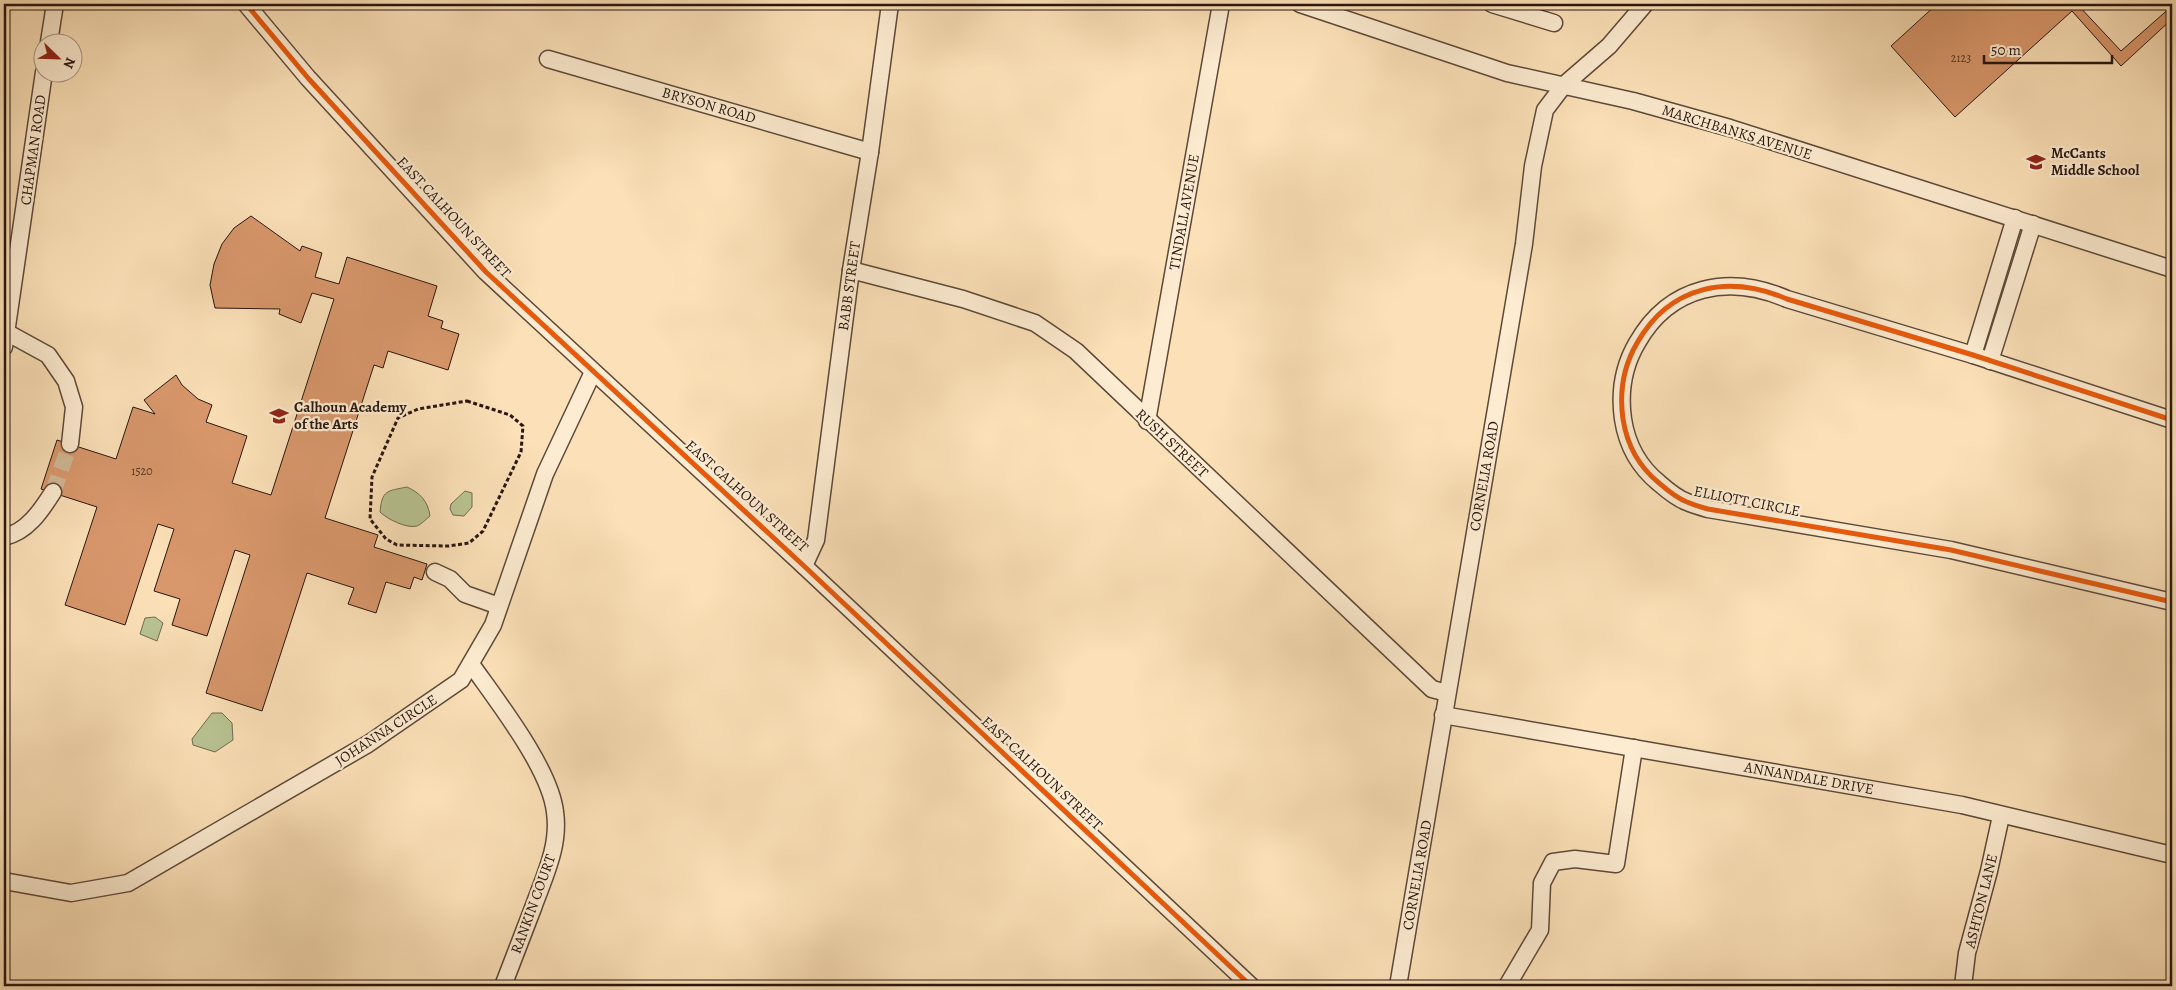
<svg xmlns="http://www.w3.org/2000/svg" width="2176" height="990" font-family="Alegreya,serif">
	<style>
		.green { fill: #b9c493; stroke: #706d51 }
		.building { fill: #d9986c; stroke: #28160f }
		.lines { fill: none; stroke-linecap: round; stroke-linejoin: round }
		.minor-tunnel { stroke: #d2b896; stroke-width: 16; stroke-dasharray: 16 8; stroke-linecap: butt }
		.minor-casing { stroke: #5d4939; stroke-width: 19 }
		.path { stroke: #28160f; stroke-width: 3; stroke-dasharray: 4 2.5; stroke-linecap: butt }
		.minor { stroke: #fdecd1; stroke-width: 16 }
		.cycleway-casing { stroke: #fdecd1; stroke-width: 8 }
		.cycleway { stroke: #e8590c; stroke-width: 5 }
		.labels { text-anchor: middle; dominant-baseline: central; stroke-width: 4.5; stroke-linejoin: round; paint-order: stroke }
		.number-label { font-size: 12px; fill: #543626 }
		.street-label { font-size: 15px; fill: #28160f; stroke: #fdecd1 }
		.poi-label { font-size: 15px; font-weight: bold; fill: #28160f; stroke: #fdecd1; text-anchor: start }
	</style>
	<rect width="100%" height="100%" fill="#fce1b8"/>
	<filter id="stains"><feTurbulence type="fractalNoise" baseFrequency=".004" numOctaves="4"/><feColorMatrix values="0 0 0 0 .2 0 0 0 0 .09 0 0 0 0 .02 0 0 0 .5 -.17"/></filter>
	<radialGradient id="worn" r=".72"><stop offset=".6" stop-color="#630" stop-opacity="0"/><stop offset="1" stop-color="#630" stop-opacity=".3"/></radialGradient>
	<g class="green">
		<path d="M407 487C420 493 428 501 430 516 426 519 422 524 417 526 407 529 387 519 380 512 382 490 387 491 407 487Z"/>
		<path d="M465 491 472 493V507L464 516 453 515 450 509 451 504Z"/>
		<path d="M155 617 163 623 157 641 140 634 145 618Z"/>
		<path d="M212 713H222L232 723 233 740 215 752 193 745 192 739Z"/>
	</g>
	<g class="building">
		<path d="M1937 4H2077L2121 51 2172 6V19L2121 66 2072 11 1955 117 1891 46Z"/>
		<path d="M251 216 300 251 302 246 322 253 315 277 339 284 347 257 437 286 428 316 443 321 441 328 459 334 448 370 388 351 383 368 374 365 325 518 378 535 374 547 427 564 422 580 414 577 410 589 386 582 376 613 348 604 354 588 307 573 262 711 206 693 250 555 235 550 207 636 172 625 180 599 154 591 174 529 158 524 125 625 65 605 97 507 41 489 57 440 116 459 133 407 155 414 144 400 176 375 182 385 198 399 212 405 206 422 247 436 232 483 271 495 334 299 312 293 301 323 279 314 280 309 215 308 210 285 214 264 222 244 234 228Z"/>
	</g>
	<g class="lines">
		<path class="minor-tunnel" d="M53 492 70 444"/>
		<g class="minor-casing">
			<g id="minor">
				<path d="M246 4 308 78 486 272 804 566 1251 986"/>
				<path d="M1300 4 1507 73 1633 101 1730 128 2172 269"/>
				<path d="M1492 4 1554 23"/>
				<path d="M49 42 55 4"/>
				<path d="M548 59 870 152"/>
				<path d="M851 270 963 299 1035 323 1076 351 1432 689 1447 693"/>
				<path d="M6 332 48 355 66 381 74 407 70 444"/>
				<path d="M4 347 44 72"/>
				<path d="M1973 355 2015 218"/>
				<path d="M1990 361 2033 224"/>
				<path d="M2172 420 1973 355 1787 299C1729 274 1670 285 1637 343 1623 367 1619 391 1623 419 1627 445 1638 466 1659 483 1667 490 1676 498 1687 502 1694 505 1701 507 1708 509L1951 550 2172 602"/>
				<path d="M1147 421 1221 4"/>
				<path d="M4 537C27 532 41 511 53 492"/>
				<path d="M804 566 816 540 851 270 870 152 890 4"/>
				<path d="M435 572 450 579 465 594 499 606"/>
				<path d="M471 664C497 701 550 768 555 812 560 846 544 877 533 908 523 934 513 960 503 986"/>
				<path d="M1443 715 1962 805 2172 855"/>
				<path d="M4 881 71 893 128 883 368 744 461 680 493 625 545 474 593 372"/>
				<path d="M1398 986 1524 244 1533 166 1545 110 1564 85 1609 46 1645 4"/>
				<path d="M1507 986 1540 930 1542 883 1553 862 1575 859 1616 864 1634 748"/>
				<path d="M1963 986 1967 953 1989 871 2001 816"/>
			</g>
		</g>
		<path class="path" d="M467 401 510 415 523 426 521 452 483 531 469 543 449 546 397 545 386 539 370 519 372 477 398 418 418 409Z"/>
		<use href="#minor" class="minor"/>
		<g class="cycleway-casing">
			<g id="cycleway">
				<path d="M246 4 308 78 486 272 804 566 1251 986"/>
				<path d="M2172 420 1973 355 1787 299C1729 274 1670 285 1637 343 1623 367 1619 391 1623 419 1627 445 1638 466 1659 483 1667 490 1676 498 1687 502 1694 505 1701 507 1708 509L1951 550 2172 602"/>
			</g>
		</g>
		<use href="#cycleway" class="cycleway"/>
	</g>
	<defs>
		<g id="school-bare" transform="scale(1.5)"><path d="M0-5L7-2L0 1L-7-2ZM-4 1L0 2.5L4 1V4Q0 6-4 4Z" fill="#8f2418" stroke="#fdecd1" stroke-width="2.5" paint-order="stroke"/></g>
	</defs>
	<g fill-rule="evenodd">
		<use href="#school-bare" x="2036" y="162"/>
		<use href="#school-bare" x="279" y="416"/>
	</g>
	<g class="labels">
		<g class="number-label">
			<text x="1961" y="58">2123</text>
			<text x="142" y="471">1520</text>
		</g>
		<g class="street-label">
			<text transform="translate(709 105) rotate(16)">BRYSON ROAD</text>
			<text transform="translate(1737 132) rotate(17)">MARCHBANKS AVENUE</text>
			<text transform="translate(33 150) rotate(-82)">CHAPMAN ROAD</text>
			<text transform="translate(1184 212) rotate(-80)">TINDALL AVENUE</text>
			<text transform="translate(454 217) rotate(47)">EAST CALHOUN STREET</text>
			<text transform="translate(849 286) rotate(-82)">BABB STREET</text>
			<text transform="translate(1172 443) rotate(43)">RUSH STREET</text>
			<text transform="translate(1484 476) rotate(-80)">CORNELIA ROAD</text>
			<text transform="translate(747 496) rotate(42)">EAST CALHOUN STREET</text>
			<text transform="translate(1747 501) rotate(11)">ELLIOTT CIRCLE</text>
			<text transform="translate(386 730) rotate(-33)">JOHANNA CIRCLE</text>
			<text transform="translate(1042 773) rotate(43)">EAST CALHOUN STREET</text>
			<text transform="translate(1809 778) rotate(10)">ANNANDALE DRIVE</text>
			<text transform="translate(1417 875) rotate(-80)">CORNELIA ROAD</text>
			<text transform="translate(1981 901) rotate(-76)">ASHTON LANE</text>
			<text transform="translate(533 904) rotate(-70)">RANKIN COURT</text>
		</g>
		<g class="poi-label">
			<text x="2051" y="153">McCants<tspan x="2051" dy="17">Middle School</tspan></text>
			<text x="294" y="407">Calhoun Academy<tspan x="294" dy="17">of the Arts</tspan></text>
		</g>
	</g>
	<rect width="2176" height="990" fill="none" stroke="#fce1b8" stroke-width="20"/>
	<rect x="5" y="5" width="2166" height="980" fill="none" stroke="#28160f" stroke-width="2.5"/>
	<rect x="10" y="10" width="2156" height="970" fill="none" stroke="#28160f"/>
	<g transform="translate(58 58) rotate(113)"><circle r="24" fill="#fdecd1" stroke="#a89683"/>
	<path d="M0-4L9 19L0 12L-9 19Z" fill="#8f2418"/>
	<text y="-8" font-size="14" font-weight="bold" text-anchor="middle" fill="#28160f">N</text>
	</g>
	<path d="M1984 55v8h128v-8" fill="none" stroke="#28160f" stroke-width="2.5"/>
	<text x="1991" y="55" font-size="15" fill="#28160f" stroke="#fdecd1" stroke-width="4" paint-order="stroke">50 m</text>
	<rect width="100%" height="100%" filter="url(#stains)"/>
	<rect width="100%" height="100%" fill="url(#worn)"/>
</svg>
